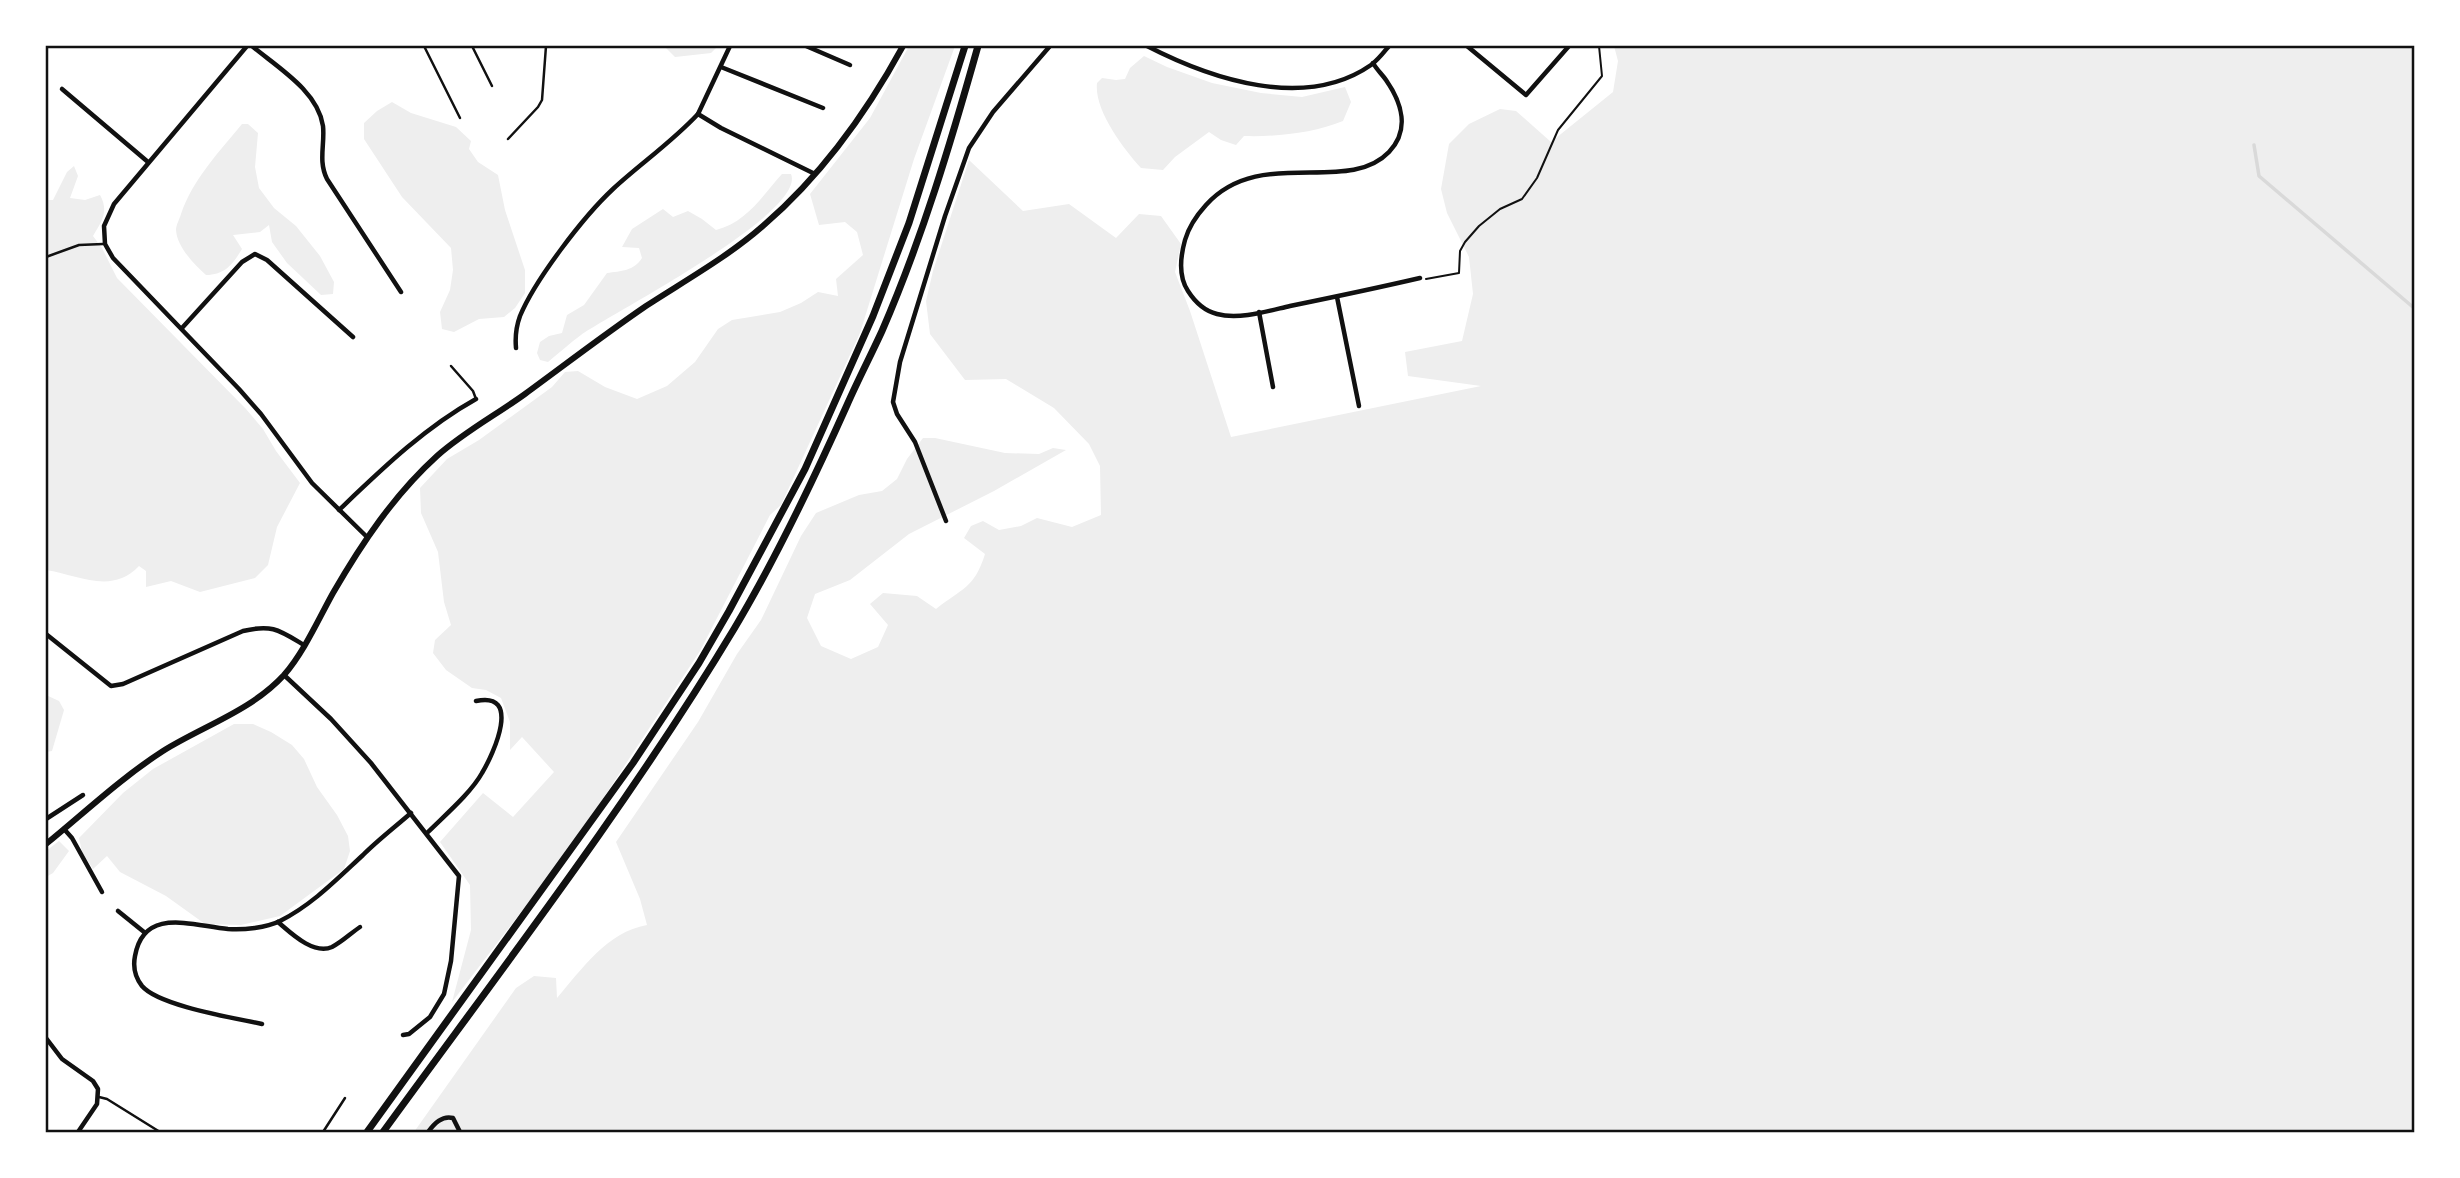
<svg xmlns="http://www.w3.org/2000/svg" width="2460" height="1178" font-family="Helvetica,sans-serif">
	<style>
		.green { fill: #eee }
		.lines { fill: none; stroke-linecap: round; stroke-linejoin: round }
		.stream { stroke: #d9d9d9; stroke-width: 3.5 }
		.path { stroke: #111; stroke-width: 2 }
		.service { stroke: #111; stroke-width: 2.5 }
		.minor { stroke: #111; stroke-width: 4.5 }
		.tertiary { stroke: #111; stroke-width: 6 }
		.primary { stroke: #111; stroke-width: 7 }
		.neatline { fill: none; stroke: #111; stroke-width: 2.5 }
	</style>
	<rect width="100%" height="100%" fill="#fff"/>
	<g class="green">
		<path d="M664 46H718L711 53 675 57Z"/>
		<path d="M909 46H955L914 159 860 333 781 505 770 515 700 651 573 844 452 1002 471 930 470 885 440 842 483 793 513 817 554 772 522 737 510 750V722L501 698 486 690 472 688 446 670 433 653 435 640 451 625 444 602 438 552 421 513 420 488 447 459 479 440 552 387 565 372 578 371 605 387 637 399 667 386 695 362 718 329 732 320 780 312 801 303 818 292 838 296 836 279 863 255 857 232 845 222 819 225 810 194 870 118Z"/>
		<path d="M1614 46H2414V1132H414L516 988 534 976 556 978 557 998C582 969 607 932 647 925L640 899 616 842 698 722 737 654 761 620 801 536 816 513 859 495 882 491 897 479 907 459 923 438H935L1005 453 1039 454 1053 448 1066 450 994 491 909 534 850 580 815 594 807 618 821 646 851 659 878 647 888 625 870 604 883 593 917 596 936 609C962 588 974 589 985 554L964 538 971 526 983 521 999 530 1021 526 1037 518 1072 527 1101 515 1100 466 1089 444 1054 408 1006 379 965 380 930 334 926 301 933 271 969 160 1023 211 1069 204 1116 238 1139 214 1161 216 1181 244 1175 272 1190 311 1231 437 1481 386 1408 376 1405 352 1462 341 1473 294 1469 257 1447 213 1441 189 1449 144 1469 124 1500 109 1516 111 1551 142 1613 92 1618 61Z"/>
		<path d="M1144 56 1167 67 1212 83 1261 93 1302 97 1345 87 1351 102 1343 121C1314 133 1275 137 1244 136L1236 145 1221 140 1209 132 1175 157 1163 170 1141 168C1123 148 1094 110 1097 83L1102 78 1116 80 1125 79 1130 68Z"/>
		<path d="M392 102 411 113 456 127 471 141 469 149 478 162 498 175 505 210 525 270V293L515 308 504 317 479 319 454 332 442 329 440 312 450 290 453 270 451 248 402 197 364 139V123L377 111Z"/>
		<path d="M242 124H248L258 133 255 167 259 188 274 208 296 226 320 256 334 282 333 294 321 295 287 263 272 242 269 225 260 232 233 235 242 249C233 264 225 275 206 275 194 264 177 247 176 230 176 225 180 218 181 214 193 179 219 152 242 124Z"/>
		<path d="M74 166 78 176 70 198 85 200 100 195C109 211 102 221 93 236L102 248 117 278 246 409 263 429 276 451 300 483 277 527 268 565 255 578 200 592 171 581 146 587V571L139 566C112 595 78 575 46 570V190V200H53L67 172Z"/>
		<path d="M782 174H791C807 213 612 313 581 335 570 343 559 353 548 362L540 360 537 353 540 342 549 336 562 333 567 315 584 305 607 273C621 271 634 271 642 258L639 248 622 247 632 229 663 209 673 217 688 211 702 219 716 230C747 222 762 196 782 174Z"/>
		<path d="M46 695 59 701 64 710 52 751 46 752Z"/>
		<path d="M234 724H253L271 732 292 745 304 759 317 787 337 815 348 836 350 851 344 869 280 916 241 925 205 924 166 896 120 872 107 856 93 869 82 852 79 838 123 793 153 769Z"/>
		<path d="M59 841 69 851 53 873 46 877V851Z"/>
	</g>
	<g class="lines">
		<path class="stream" d="M2254 145 2259 176 2414 308"/>
		<path class="path" d="M1426 279 1459 273 1460 251 1465 242 1479 226 1500 209 1522 199 1537 178 1558 130 1602 76 1599 46"/>
		<g class="service">
			<path d="M424 46 460 118"/>
			<path d="M472 46 492 86"/>
			<path d="M508 139 538 107 542 100 546 46"/>
			<path d="M46 257 79 245 103 244"/>
			<path d="M451 366 473 391 476 399"/>
			<path d="M99 1097 107 1099 160 1132"/>
			<path d="M323 1132 345 1098"/>
		</g>
		<g class="minor">
			<path d="M247 46 114 204 104 226 105 244 113 258 239 389 261 414 312 483 367 537"/>
			<path d="M252 46C277 67 318 91 323 126 325 144 318 161 327 179L401 292"/>
			<path d="M730 46 698 114 721 128 815 174"/>
			<path d="M806 46 850 65"/>
			<path d="M1147 46C1211 79 1305 111 1371 65 1378 60 1384 52 1389 46"/>
			<path d="M1467 46 1526 95 1569 46"/>
			<path d="M1373 63C1377 70 1382 74 1386 80 1402 103 1410 130 1389 152 1347 196 1260 145 1206 205 1196 216 1189 226 1185 240 1180 258 1178 276 1188 291 1195 302 1205 311 1217 314 1239 320 1268 311 1290 306 1334 297 1377 288 1420 278"/>
			<path d="M721 67 823 108"/>
			<path d="M62 89 148 162"/>
			<path d="M1337 297 1359 406"/>
			<path d="M1259 312 1273 387"/>
			<path d="M182 328 242 262 255 254 267 260 353 337"/>
			<path d="M516 348C515 337 516 327 520 316 535 280 583 217 613 189 640 164 672 142 698 114"/>
			<path d="M339 510C382 469 424 428 476 399"/>
			<path d="M946 521 915 442 897 414 893 402 900 362 945 216 969 148 993 112 1050 46"/>
			<path d="M46 634 111 686 123 684 243 631C272 624 279 630 304 645"/>
			<path d="M284 675 331 719 371 763 459 876 451 961 444 994 430 1017 409 1034 403 1035"/>
			<path d="M46 819 83 795"/>
			<path d="M64 829 72 838 102 892"/>
			<path d="M427 833C444 816 471 793 482 773 494 753 522 691 476 701"/>
			<path d="M118 911 144 932"/>
			<path d="M278 922C291 933 313 955 332 947 342 942 351 933 360 927"/>
			<path d="M262 1024C235 1018 159 1006 142 986 135 977 133 966 135 956 144 906 193 926 228 929 244 930 266 928 280 921 312 905 337 879 363 855 378 840 395 827 411 813"/>
			<path d="M46 1038 62 1059 93 1081 98 1089 97 1104 78 1132"/>
			<path d="M428 1132C434 1124 442 1115 453 1118L460 1132"/>
		</g>
		<path class="tertiary" d="M46 844C84 813 121 778 163 751 203 726 251 711 284 675 304 652 318 620 333 593 362 543 394 495 437 456 464 432 496 415 525 394 566 364 605 334 646 306 686 280 729 256 764 225 822 175 867 112 903 46"/>
		<g class="primary">
			<path d="M367 1132 633 763 699 663 729 611 805 469 873 316 909 223 965 46"/>
			<path d="M383 1132C503 967 629 804 734 629 777 557 813 481 847 405 858 380 871 355 882 331 922 239 951 142 978 46"/>
		</g>
	</g>
	<rect width="2460" height="1178" fill="none" stroke="#ffffff" stroke-width="94"/>
	<rect x="47" y="47" width="2366" height="1084" class="neatline"/>
</svg>
